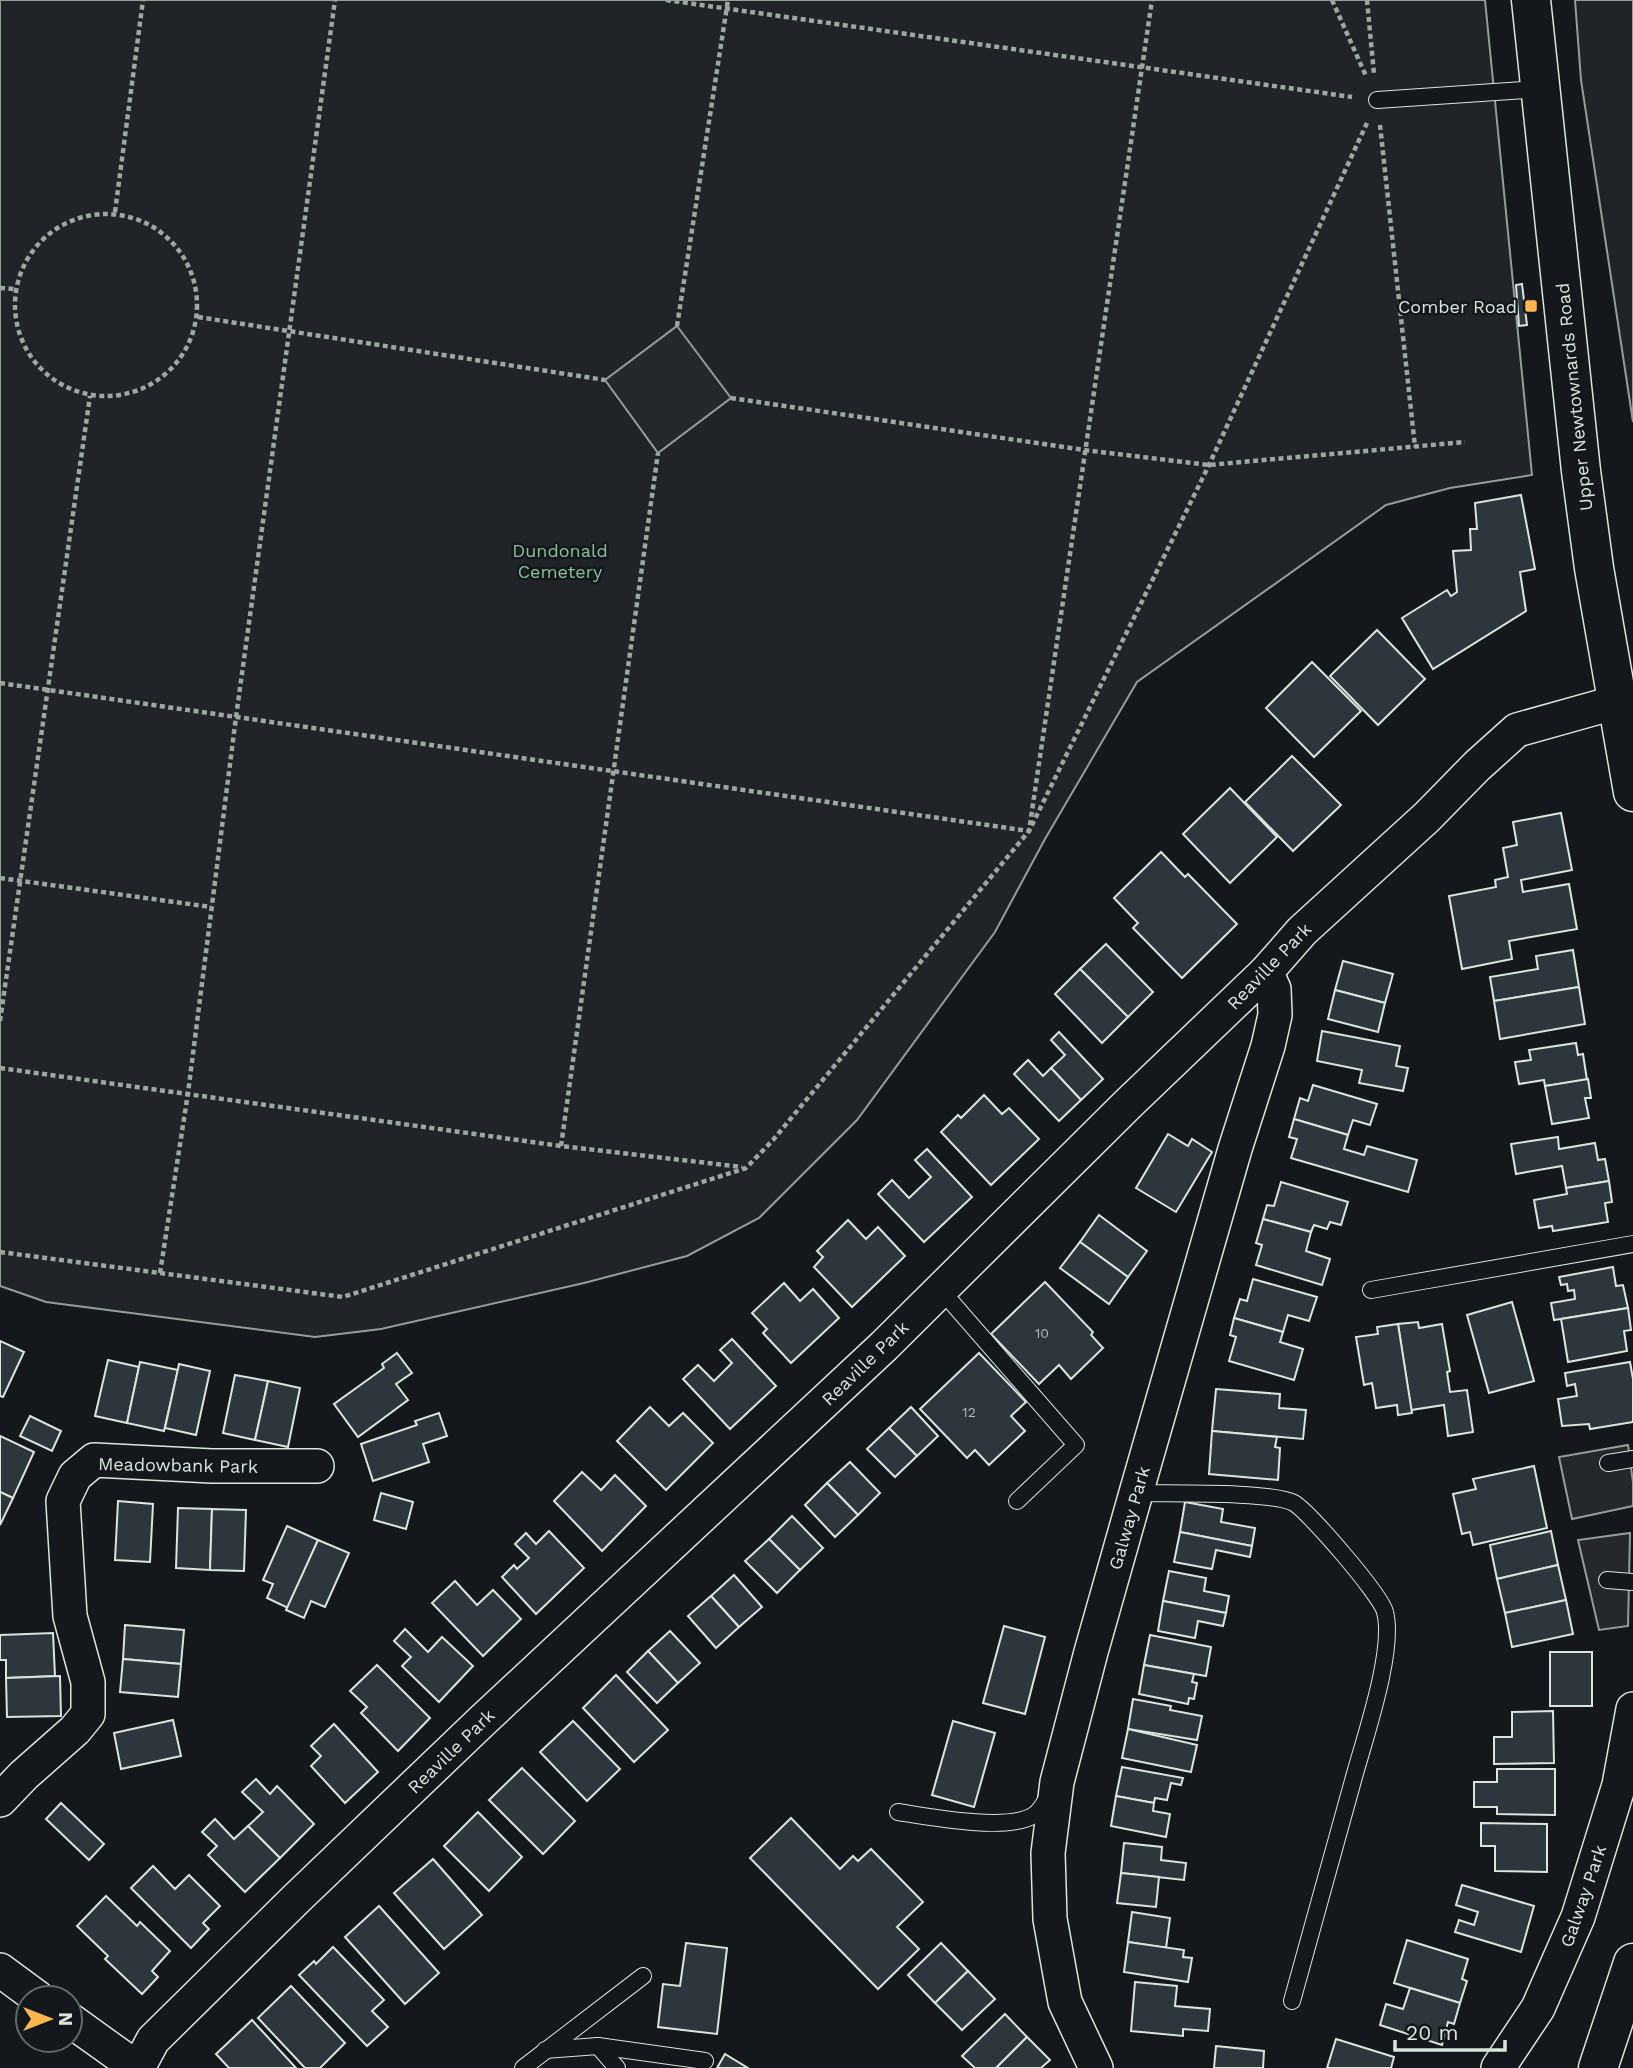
<svg xmlns="http://www.w3.org/2000/svg" width="1633" height="2068" font-family="'Work Sans',sans-serif">
	<style>
		.green { fill: #202428; stroke: #939e99; stroke-width: 2 }
		.parking { fill: #24282b; stroke: #939e99; stroke-width: 2 }
		.building { fill: #2c363c; stroke: #d8e6dc; stroke-width: 2 }
		.lines { fill: none; stroke-linecap: round; stroke-linejoin: round }
		.service-casing { stroke: #d8e6dc; stroke-width: 18 }
		.minor-casing { stroke: #d8e6dc; stroke-width: 36 }
		.trunk-casing { stroke: #d8e6dc; stroke-width: 41 }
		.path { stroke: #9da8a2; stroke-width: 4.5; stroke-dasharray: 5 3.5; stroke-linecap: butt }
		.service { stroke: #14181c; stroke-width: 16 }
		.minor { stroke: #14181c; stroke-width: 33 }
		.trunk { stroke: #14181c; stroke-width: 38 }
		.poi-dot { fill: #ffb74d; stroke: #14181c; stroke-width: 2.5 }
		.labels { text-anchor: middle; dominant-baseline: central; stroke-width: 5; stroke-linejoin: round; paint-order: stroke }
		.number-label { font-size: 14px; fill: #adbab4 }
		.poi-label { font-size: 18px; fill: #d8e6dc; stroke: #14181c; text-anchor: end }
		.street-label { font-size: 18px; fill: #d8e6dc; stroke: #14181c }
		.park-label { font-size: 18px; fill: #8ac095; stroke: #14181c }
	</style>
	<rect width="100%" height="100%" fill="#14181c"/>
	<g class="green">
		<path d="M0 0H1485L1532 475 1450 488 1386 505 1137 682 1045 839 995 932 857 1120 759 1218 687 1256 584 1283 381 1329 315 1337 46 1302 0 1286Z"/>
		<path d="M1575 0H1633V422L1581 80Z"/>
	</g>
	<g class="parking">
		<path d="M677 326 731 398 658 453 605 380Z"/>
		<path d="M1628 1445 1633 1482V1506L1572 1519 1559 1457Z"/>
		<path d="M1630 1533 1628 1626 1599 1630 1578 1540Z"/>
	</g>
	<g class="building">
		<path d="M1522 284 1527 325 1519 326 1516 285Z"/>
		<path d="M1521 495 1535 569 1520 572 1526 611 1433 669 1402 618 1447 590 1451 596 1457 592 1453 551 1471 550 1470 529H1477L1475 503Z"/>
		<path d="M1377 630 1425 679 1378 725 1330 676Z"/>
		<path d="M1312 662 1361 711 1314 757 1266 708Z"/>
		<path d="M1292 756 1341 805 1293 851 1245 802Z"/>
		<path d="M1230 788 1277 837 1230 883 1183 834Z"/>
		<path d="M1561 813 1572 870 1521 880 1523 892 1569 884 1577 929 1509 941 1512 959 1462 969 1449 896 1496 887 1495 880 1508 877 1503 848 1517 845 1513 822Z"/>
		<path d="M1161 852 1185 877 1188 874 1237 924 1182 978 1133 928 1138 923 1114 898Z"/>
		<path d="M1106 944 1153 992 1128 1017 1080 969Z"/>
		<path d="M1573 950 1579 987 1494 1001 1490 977 1538 969 1536 956Z"/>
		<path d="M1343 961 1393 974 1385 1003 1335 990Z"/>
		<path d="M1080 969 1128 1017 1102 1043 1055 994Z"/>
		<path d="M1579 987 1585 1024 1500 1039 1494 1001Z"/>
		<path d="M1335 990 1385 1003 1378 1032 1328 1019Z"/>
		<path d="M1322 1031 1400 1046 1396 1066 1408 1068 1403 1091 1359 1083 1362 1070 1317 1061Z"/>
		<path d="M1059 1032 1103 1079 1081 1100 1051 1068 1065 1055 1051 1040Z"/>
		<path d="M1576 1043 1578 1055 1583 1054 1587 1080 1545 1086 1544 1080 1519 1084 1515 1062 1531 1060 1529 1050Z"/>
		<path d="M1028 1060 1043 1076 1051 1068 1081 1100 1059 1121 1014 1074Z"/>
		<path d="M1588 1079 1591 1098H1585L1589 1118 1552 1124 1545 1086Z"/>
		<path d="M1313 1085 1377 1104 1370 1125 1353 1120 1348 1135 1294 1119 1300 1098 1308 1101Z"/>
		<path d="M984 1095 1002 1114 1009 1108 1039 1139 991 1185 941 1132 958 1115 961 1118Z"/>
		<path d="M1294 1119 1348 1135 1344 1149 1364 1155 1367 1146 1417 1160 1408 1192 1291 1158 1297 1139 1289 1137Z"/>
		<path d="M1168 1134 1188 1146 1192 1139 1212 1152 1176 1212 1136 1188Z"/>
		<path d="M1558 1137 1559 1149 1595 1143 1598 1160 1605 1159 1609 1181 1566 1188 1562 1166 1516 1174 1511 1144Z"/>
		<path d="M927 1149 972 1197 924 1242 878 1194 892 1180 909 1198 931 1177 915 1160Z"/>
		<path d="M1609 1181 1612 1202 1605 1203 1608 1222 1553 1231 1552 1226 1539 1228 1534 1200 1567 1194 1566 1188Z"/>
		<path d="M1281 1182 1348 1202 1341 1225 1330 1222 1327 1229 1314 1225 1311 1232 1263 1219 1267 1205 1274 1206Z"/>
		<path d="M1099 1215 1147 1251 1128 1277 1080 1242Z"/>
		<path d="M1263 1219 1311 1232 1306 1251 1330 1259 1322 1285 1256 1265 1262 1245 1256 1243Z"/>
		<path d="M848 1220 866 1239 878 1227 905 1256 852 1307 814 1267 823 1257 817 1251Z"/>
		<path d="M1080 1242 1128 1277 1109 1304 1060 1268Z"/>
		<path d="M1613 1267 1616 1286 1623 1285 1628 1308 1554 1320 1551 1303 1575 1299 1574 1290 1568 1291 1567 1284 1561 1285 1559 1277Z"/>
		<path d="M1253 1279 1317 1297 1309 1321 1288 1315 1283 1332 1234 1318 1240 1299 1247 1301Z"/>
		<path d="M1045 1282 1093 1332 1091 1335 1103 1348 1071 1379 1059 1365 1039 1384 991 1334Z"/>
		<path d="M784 1283 800 1301 813 1289 839 1318 791 1363 763 1333 767 1329 752 1313Z"/>
		<path d="M1512 1302 1534 1381 1489 1393 1467 1315Z"/>
		<path d="M1628 1308 1631 1330 1624 1331 1627 1351 1568 1362 1561 1319Z"/>
		<path d="M1234 1318 1283 1332 1280 1342 1303 1349 1294 1380 1229 1361 1236 1337 1230 1335Z"/>
		<path d="M1418 1322 1419 1328 1442 1324 1450 1371 1447 1372 1450 1392 1467 1390 1473 1432 1448 1436 1444 1405 1411 1410 1398 1324Z"/>
		<path d="M1398 1324 1412 1413 1398 1415 1397 1405 1376 1408 1372 1383 1364 1385 1356 1337 1378 1334 1377 1327Z"/>
		<path d="M732 1339 776 1386 730 1429 683 1379 698 1365 714 1381 732 1363 720 1350Z"/>
		<path d="M0 1341 24 1352 3 1397 0 1396Z"/>
		<path d="M397 1353 412 1373 396 1384 408 1400 358 1437 334 1404 384 1368 382 1364Z"/>
		<path d="M979 1353 1026 1402 1011 1416 1025 1431 989 1465 975 1450 967 1458 920 1409Z"/>
		<path d="M108 1360 139 1367 127 1423 95 1416Z"/>
		<path d="M140 1362 178 1370 164 1431 127 1423Z"/>
		<path d="M1630 1362 1633 1379V1422L1590 1429 1589 1424 1562 1426 1558 1399 1577 1396 1575 1384 1567 1386 1565 1373Z"/>
		<path d="M179 1364 210 1371 196 1435 165 1428Z"/>
		<path d="M235 1375 268 1381 255 1440 223 1433Z"/>
		<path d="M268 1381 300 1388 288 1447 255 1440Z"/>
		<path d="M1216 1389 1280 1394 1279 1408 1306 1410 1303 1439 1212 1431Z"/>
		<path d="M650 1407 669 1426 683 1413 713 1443 666 1490 617 1441Z"/>
		<path d="M911 1407 938 1436 917 1456 889 1428Z"/>
		<path d="M439 1413 447 1436 423 1444 429 1462 373 1481 361 1444 417 1425 415 1421Z"/>
		<path d="M30 1416 61 1431 52 1451 20 1436Z"/>
		<path d="M889 1428 917 1456 895 1477 867 1449Z"/>
		<path d="M1212 1431 1277 1437 1275 1447 1280 1448 1278 1480 1209 1474Z"/>
		<path d="M0 1436 34 1452 13 1498 0 1492Z"/>
		<path d="M850 1462 880 1493 858 1515 827 1483Z"/>
		<path d="M1534 1466 1547 1528 1473 1545 1470 1532 1462 1534 1453 1494 1476 1489 1473 1479Z"/>
		<path d="M582 1472 601 1490 615 1475 646 1506 602 1551 554 1501Z"/>
		<path d="M827 1483 858 1515 835 1537 805 1505Z"/>
		<path d="M0 1492 13 1498 0 1525Z"/>
		<path d="M381 1493 413 1502 406 1529 374 1520Z"/>
		<path d="M118 1501 153 1504 150 1562 115 1560Z"/>
		<path d="M1185 1502 1223 1509 1221 1522 1255 1528 1252 1546 1180 1532Z"/>
		<path d="M178 1508 212 1509 210 1570 176 1568Z"/>
		<path d="M212 1509 246 1510 244 1571 210 1570Z"/>
		<path d="M792 1516 823 1548 800 1570 769 1539Z"/>
		<path d="M287 1526 318 1540 288 1608 267 1598 273 1584 263 1580Z"/>
		<path d="M549 1531 584 1568 536 1614 502 1577 514 1565 517 1569 529 1558 515 1544 526 1533 536 1544Z"/>
		<path d="M1551 1531 1558 1565 1497 1579 1490 1545Z"/>
		<path d="M1180 1532 1252 1546 1250 1557 1216 1550 1212 1569 1174 1562Z"/>
		<path d="M769 1539 800 1570 777 1593 745 1561Z"/>
		<path d="M318 1540 349 1553 325 1607 311 1601 304 1618 286 1610Z"/>
		<path d="M1558 1565 1566 1600 1505 1613 1497 1579Z"/>
		<path d="M1169 1571 1206 1578 1204 1591 1229 1596 1226 1613 1163 1601Z"/>
		<path d="M734 1575 762 1607 739 1627 711 1596Z"/>
		<path d="M455 1581 477 1605 493 1590 521 1619 483 1656 432 1603Z"/>
		<path d="M711 1596 739 1627 716 1648 688 1616Z"/>
		<path d="M1566 1600 1573 1634 1512 1647 1505 1613Z"/>
		<path d="M1163 1601 1226 1613 1223 1626 1198 1621 1195 1638 1158 1631Z"/>
		<path d="M125 1625 184 1630 181 1664 123 1659Z"/>
		<path d="M1004 1626 1045 1637 1025 1714 983 1703Z"/>
		<path d="M405 1629 428 1652 442 1637 473 1666 439 1702 402 1666 411 1657 394 1641Z"/>
		<path d="M670 1631 700 1663 678 1683 648 1651Z"/>
		<path d="M53 1633 55 1676 6 1678V1660H0V1635Z"/>
		<path d="M1150 1635 1211 1647 1206 1676 1144 1665Z"/>
		<path d="M648 1651 678 1683 657 1703 627 1672Z"/>
		<rect x="1550" y="1652" width="42" height="54"/>
		<path d="M123 1659 181 1664 178 1697 120 1692Z"/>
		<path d="M377 1665 430 1718 398 1751 361 1713 367 1707 350 1691Z"/>
		<path d="M1144 1665 1194 1674 1192 1682 1197 1683 1194 1699 1189 1698 1188 1704 1139 1694Z"/>
		<path d="M616 1675 668 1730 634 1762 583 1708Z"/>
		<path d="M60 1676 61 1716 7 1717 6 1678Z"/>
		<path d="M1133 1699 1171 1706 1170 1710 1202 1716 1197 1740 1128 1729Z"/>
		<path d="M1553 1711 1554 1763 1494 1764V1737H1512V1712Z"/>
		<path d="M173 1720 181 1756 121 1769 114 1733Z"/>
		<path d="M573 1721 620 1769 587 1801 540 1752Z"/>
		<path d="M953 1721 995 1733 974 1807 932 1795Z"/>
		<path d="M334 1724 378 1772 345 1803 311 1766 321 1756 311 1746Z"/>
		<path d="M1128 1729 1197 1745 1191 1772 1122 1758Z"/>
		<path d="M1122 1767 1183 1778 1181 1785 1171 1783 1167 1800 1155 1798 1154 1803 1116 1796Z"/>
		<path d="M522 1768 575 1821 543 1854 489 1800Z"/>
		<path d="M1497 1769H1555V1815L1497 1814V1807H1474V1782H1497Z"/>
		<path d="M256 1779 270 1794 277 1786 314 1824 280 1858 248 1826 263 1812 242 1792Z"/>
		<path d="M1116 1796 1154 1803 1153 1811 1170 1814 1166 1837 1111 1826Z"/>
		<path d="M61 1803 104 1844 89 1860 46 1819Z"/>
		<path d="M478 1812 522 1857 489 1891 444 1846Z"/>
		<path d="M791 1818 840 1869 853 1856 858 1861 871 1849 923 1902 897 1927 919 1949 878 1989 750 1858Z"/>
		<path d="M215 1819 234 1839 248 1826 280 1858 245 1892 208 1855 217 1846 202 1832Z"/>
		<path d="M1481 1823 1547 1824V1872L1495 1871V1846H1481Z"/>
		<path d="M1124 1843 1162 1847 1161 1860 1186 1863 1184 1880 1121 1873Z"/>
		<path d="M433 1859 482 1915 444 1949 394 1893Z"/>
		<path d="M153 1866 175 1889 189 1875 220 1906 203 1923 209 1929 191 1948 131 1888Z"/>
		<path d="M1121 1873 1159 1877 1156 1907 1117 1903Z"/>
		<path d="M1462 1885 1534 1906 1521 1952 1455 1932 1459 1920 1474 1925 1478 1912 1456 1905Z"/>
		<path d="M106 1896 137 1926 140 1922 170 1951 152 1971 158 1977 142 1994 105 1959 108 1956 77 1926Z"/>
		<path d="M379 1906 439 1973 405 2004 345 1937Z"/>
		<path d="M1132 1912 1170 1918 1166 1948 1128 1942Z"/>
		<path d="M1407 1940 1468 1959 1462 1979 1467 1981 1460 2003 1394 1983Z"/>
		<path d="M1128 1942 1184 1950 1183 1957 1192 1958 1188 1982 1124 1972Z"/>
		<path d="M686 1943 727 1948 717 2034 658 2027 663 1984 680 1986Z"/>
		<path d="M941 1943 968 1971 935 2003 908 1975Z"/>
		<path d="M333 1947 384 2000 372 2011 388 2027 367 2046 299 1975 314 1961 316 1964Z"/>
		<path d="M968 1971 995 1999 962 2030 935 2003Z"/>
		<path d="M1135 1982 1177 1986 1175 2006 1210 2009 1208 2031 1183 2029V2036L1131 2031Z"/>
		<path d="M291 1986 345 2043 320 2068H305L258 2018Z"/>
		<path d="M1410 1988 1460 2003 1454 2024 1448 2022 1442 2045 1380 2025 1386 2004 1403 2009Z"/>
		<path d="M1005 2014 1027 2037 996 2068H975L962 2056Z"/>
		<path d="M252 2020 296 2068H229L216 2054Z"/>
		<path d="M1027 2037 1050 2060 1041 2068H996Z"/>
		<path d="M1336 2039 1394 2057 1391 2068H1327Z"/>
		<path d="M1216 2046 1264 2051 1263 2068H1214Z"/>
		<path d="M725 2054 748 2068H717Z"/>
	</g>
	<g class="lines">
		<g class="service-casing">
			<g id="service">
				<path d="M1377 100 1539 89"/>
				<path d="M941 1290 1076 1445 1017 1501"/>
				<path d="M1371 1290 1633 1244"/>
				<path d="M1608 1463 1633 1459"/>
				<path d="M1136 1493C1166 1494 1272 1491 1294 1503 1309 1512 1381 1595 1385 1612 1395 1650 1365 1737 1354 1777 1333 1851 1313 1926 1292 2001"/>
				<path d="M1607 1580 1633 1582"/>
				<path d="M898 1812C930 1817 1008 1832 1034 1815 1040 1811 1044 1803 1048 1797"/>
				<path d="M598 2046 617 2068"/>
				<path d="M545 2050 598 2046 705 2061"/>
				<path d="M523 2068 643 1976"/>
			</g>
		</g>
		<g class="minor-casing">
			<g id="minor">
				<path d="M0 1800 24 1775 75 1730 88 1714V1682L70 1616 63 1501 75 1476 94 1460 212 1466H317"/>
				<path d="M0 1970 38 1998"/>
				<path d="M70 2020 137 2068"/>
				<path d="M138 2068 153 2040 296 1899 482 1721 884 1346 1128 1104 1266 972 1302 931 1427 817 1477 766 1517 730 1617 702"/>
				<path d="M1096 2068 1065 2002 1050 1919 1048 1853 1057 1782 1091 1652 1136 1493 1235 1149 1268 1046 1275 1015 1274 989 1266 972"/>
				<path d="M1498 2068 1538 2008 1578 1917 1619 1785 1633 1709"/>
			</g>
		</g>
		<g class="trunk-casing">
			<g id="trunk">
				<path d="M1531 0 1581 471 1594 568 1633 792"/>
				<path d="M1598 2068 1633 1963"/>
			</g>
		</g>
		<g class="path">
			<path d="M666 0 1352 97"/>
			<path d="M1332 0 1366 76"/>
			<path d="M1367 0 1374 74"/>
			<path d="M1380 125 1415 447"/>
			<path d="M115 212 143 0"/>
			<circle cx="106" cy="305" r="91"/>
			<path d="M0 288 14 289"/>
			<path d="M198 317 605 380"/>
			<path d="M677 326 728 0"/>
			<path d="M731 398 1084 450 1209 465 1465 442"/>
			<path d="M0 683 1029 831 1152 0"/>
			<path d="M0 878 211 907"/>
			<path d="M0 1021 90 396"/>
			<path d="M0 1068 561 1146 742 1167"/>
			<path d="M561 1146 658 453"/>
			<path d="M0 1252 343 1297 746 1168 773 1140 1029 831 1209 465 1367 123"/>
			<path d="M160 1273 188 1093 236 717 335 0"/>
		</g>
		<use href="#service" class="service"/>
		<use href="#minor" class="minor"/>
		<use href="#trunk" class="trunk"/>
	</g>
	<rect class="poi-dot" x="1524" y="299" width="14" height="14" rx="3.5"/>
	<g class="labels">
		<g class="number-label">
			<text x="1042" y="1333">10</text>
			<text x="969" y="1412">12</text>
		</g>
		<g class="poi-label">
			<text x="1517" y="306">Comber Road</text>
		</g>
		<g class="street-label">
			<text transform="translate(1574 397) rotate(-96)">Upper Newtownards Road</text>
			<text transform="translate(1269 966) rotate(-46)">Reaville Park</text>
			<text transform="translate(865 1363) rotate(-44)">Reaville Park</text>
			<text transform="translate(178 1465) rotate(1)">Meadowbank Park</text>
			<text transform="translate(1129 1518) rotate(-74)">Galway Park</text>
			<text transform="translate(451 1751) rotate(-44)">Reaville Park</text>
			<text transform="translate(1583 1896) rotate(-71)">Galway Park</text>
		</g>
		<g class="park-label">
			<text x="560" y="550">Dundonald<tspan x="560" dy="21">Cemetery</tspan></text>
		</g>
	</g>
	<g transform="translate(49 2019) rotate(90)"><circle r="33" fill="#14181c" stroke="#626a69" stroke-width="2"/>
	<path d="M0-5L12 26L0 18L-12 26Z" fill="#ffb74d"/>
	<text y="-10" font-size="19" font-weight="bold" text-anchor="middle" fill="#d8e6dc">N</text>
	</g>
	<path d="M1395 2040v10h110v-10" fill="none" stroke="#d8e6dc" stroke-width="3.5"/>
	<text x="1406" y="2040" font-size="21" fill="#d8e6dc" stroke="#14181c" stroke-width="5" paint-order="stroke">20 m</text>
</svg>
